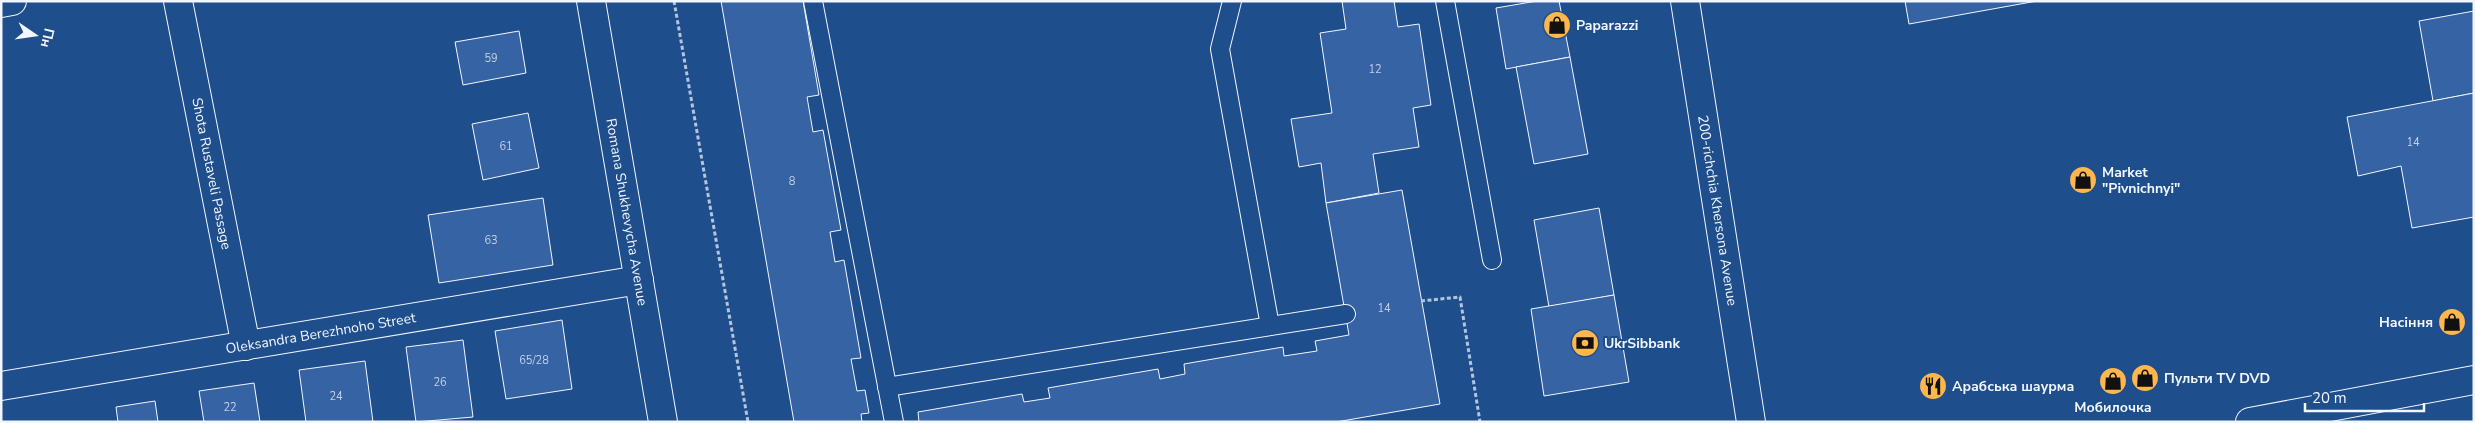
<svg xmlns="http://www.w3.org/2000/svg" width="2475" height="423" font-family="'Nunito Sans',sans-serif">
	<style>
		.building { fill: #3563a3; stroke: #f2f6ff }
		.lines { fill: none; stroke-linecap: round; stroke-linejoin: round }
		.lane-casing { stroke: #f2f6ff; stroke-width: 20 }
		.street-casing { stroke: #f2f6ff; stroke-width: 30 }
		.secondary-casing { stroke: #f2f6ff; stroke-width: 30 }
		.path { stroke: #b3c4dc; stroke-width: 3; stroke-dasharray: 4 2.5; stroke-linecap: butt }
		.lane { stroke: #1f4e8c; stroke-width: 18 }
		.street { stroke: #1f4e8c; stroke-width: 28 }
		.secondary { stroke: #1f4e8c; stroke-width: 28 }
		.labels { text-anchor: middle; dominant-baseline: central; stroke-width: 4; stroke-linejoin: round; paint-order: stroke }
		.number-label { font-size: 11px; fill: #c3d1e8 }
		.poi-label { font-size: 14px; font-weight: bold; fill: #f2f6ff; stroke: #1f4e8c; text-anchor: start }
		.street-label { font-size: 14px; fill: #f2f6ff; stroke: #1f4e8c }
	</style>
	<rect width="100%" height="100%" fill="#1f4e8c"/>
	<g class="building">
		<path d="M721 1H803L819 95 807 97 813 132 823 130 841 230 830 232 835 262 844 260 861 358 851 359 857 391 865 390 869 413 861 414 862 422H794Z"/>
		<path d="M1342 1H1394L1398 27 1419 24 1431 105 1413 108 1419 147 1373 154 1379 193 1326 203 1321 163 1299 167 1291 119 1332 113 1320 33 1346 29Z"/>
		<path d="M1537 1H1559L1570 57 1506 69 1496 8Z"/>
		<path d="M1905 1H2037L1909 24Z"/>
		<path d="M2474 11V93L2433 101 2419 21Z"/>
		<path d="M519 31 526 73 463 85 455 42Z"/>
		<path d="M1570 57 1588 154 1534 164 1516 67Z"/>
		<path d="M2474 93V217L2412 228 2401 166 2358 176 2347 117Z"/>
		<path d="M528 113 539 168 483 180 472 124Z"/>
		<path d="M1402 190 1440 404 1336 422H919L918 412 1022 394 1024 402 1050 398 1048 388 1158 369 1160 379 1185 374 1184 364 1283 347 1284 356 1317 351 1315 341 1349 335 1326 203Z"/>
		<path d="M543 198 553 265 439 283 428 215Z"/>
		<path d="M1599 208 1614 295 1549 307 1534 220Z"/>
		<path d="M1614 295 1629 382 1544 396 1531 309Z"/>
		<path d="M562 320 572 389 506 399 495 331Z"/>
		<path d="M463 340 473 417 416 422 406 347Z"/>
		<path d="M365 361 373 422H306L299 370Z"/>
		<path d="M254 383 260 422H204L199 391Z"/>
		<path d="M155 401 158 422H118L116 407Z"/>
	</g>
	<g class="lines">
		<g class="lane-casing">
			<g id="lane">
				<path d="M813 1 894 422"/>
				<path d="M1232 1 1220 49 1270 326"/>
				<path d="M1445 1 1492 260"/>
				<path d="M887 387 1346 314"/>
			</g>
		</g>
		<g class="street-casing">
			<g id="street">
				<path id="s1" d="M178 1 246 346"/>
				<path id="s2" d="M591 1 663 422"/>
				<path d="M1 3 12 1"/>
				<path id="s3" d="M1 386 639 280"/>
			</g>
		</g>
		<g class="secondary-casing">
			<g id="secondary">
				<path id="s4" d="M1685 1 1751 422"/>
				<path d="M2250 422 2474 380"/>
			</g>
		</g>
		<g class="path">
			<path d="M674 1 748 422"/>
			<path d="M1421 301 1460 297 1480 422"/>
		</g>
		<use href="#lane" class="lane"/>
		<use href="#street" class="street"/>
		<use href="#secondary" class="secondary"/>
	</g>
	<defs>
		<g id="shop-disc" transform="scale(1.4375)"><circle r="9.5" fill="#ffb74d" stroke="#1f4e8c"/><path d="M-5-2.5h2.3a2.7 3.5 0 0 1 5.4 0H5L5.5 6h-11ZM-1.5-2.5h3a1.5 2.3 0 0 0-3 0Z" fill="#111"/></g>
		<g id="bank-disc" transform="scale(1.4375)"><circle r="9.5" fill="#ffb74d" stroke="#1f4e8c"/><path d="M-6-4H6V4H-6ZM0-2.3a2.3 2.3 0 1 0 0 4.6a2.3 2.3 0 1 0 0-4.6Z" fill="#111"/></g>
		<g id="restaurant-disc" transform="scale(1.4375)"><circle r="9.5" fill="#ffb74d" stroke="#1f4e8c"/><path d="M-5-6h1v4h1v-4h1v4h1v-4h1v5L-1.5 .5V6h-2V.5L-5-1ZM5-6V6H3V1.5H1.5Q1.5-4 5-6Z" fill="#111"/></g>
	</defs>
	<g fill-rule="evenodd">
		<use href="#shop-disc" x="1557" y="25"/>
		<use href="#shop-disc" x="2083" y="180"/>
		<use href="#shop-disc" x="2452" y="322"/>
		<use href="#bank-disc" x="1585" y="343"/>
		<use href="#shop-disc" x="2145" y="378"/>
		<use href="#shop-disc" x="2113" y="381"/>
		<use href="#restaurant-disc" x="1933" y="386"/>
	</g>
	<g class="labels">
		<g class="number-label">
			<text x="491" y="58">59</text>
			<text x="1375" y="69">12</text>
			<text x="2413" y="142">14</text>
			<text x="506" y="146">61</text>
			<text x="792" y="181">8</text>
			<text x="491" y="240">63</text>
			<text x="1384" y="308">14</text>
			<text x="534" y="360">65/28</text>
			<text x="440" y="382">26</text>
			<text x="336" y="396">24</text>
			<text x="230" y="407">22</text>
		</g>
		<g class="poi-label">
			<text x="1576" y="25">Paparazzi</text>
			<text x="2102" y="172">Market<tspan x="2102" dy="16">"Pivnichnyi"</tspan></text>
			<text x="2433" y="322" text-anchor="end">Насіння</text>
			<text x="1604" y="343">UkrSibbank</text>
			<text x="2164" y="378">Пульти TV DVD</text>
			<text x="1952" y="386">Арабська шаурма</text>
			<text x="2113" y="407" text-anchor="middle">Мобилочка</text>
		</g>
		<g class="street-label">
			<text stroke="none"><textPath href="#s1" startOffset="176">Shota Rustaveli Passage</textPath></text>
			<text stroke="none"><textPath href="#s2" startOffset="214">Romana Shukhevycha Avenue</textPath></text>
			<text stroke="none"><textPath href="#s4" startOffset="212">200-richchia Khersona Avenue</textPath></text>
			<text stroke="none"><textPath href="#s3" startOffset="324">Oleksandra Berezhnoho Street</textPath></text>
		</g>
	</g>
	<rect width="2475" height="423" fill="none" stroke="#f2f6ff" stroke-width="5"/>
	<g transform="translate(35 35) rotate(103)" stroke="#1f4e8c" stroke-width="4" paint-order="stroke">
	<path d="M0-4L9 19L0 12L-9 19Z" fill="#f2f6ff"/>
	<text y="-8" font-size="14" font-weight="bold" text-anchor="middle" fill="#f2f6ff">Пн</text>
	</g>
	<path d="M2305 403v8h119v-8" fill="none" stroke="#f2f6ff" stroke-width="2.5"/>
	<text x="2312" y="403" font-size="15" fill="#f2f6ff" stroke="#1f4e8c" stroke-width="4" paint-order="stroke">20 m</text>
</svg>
